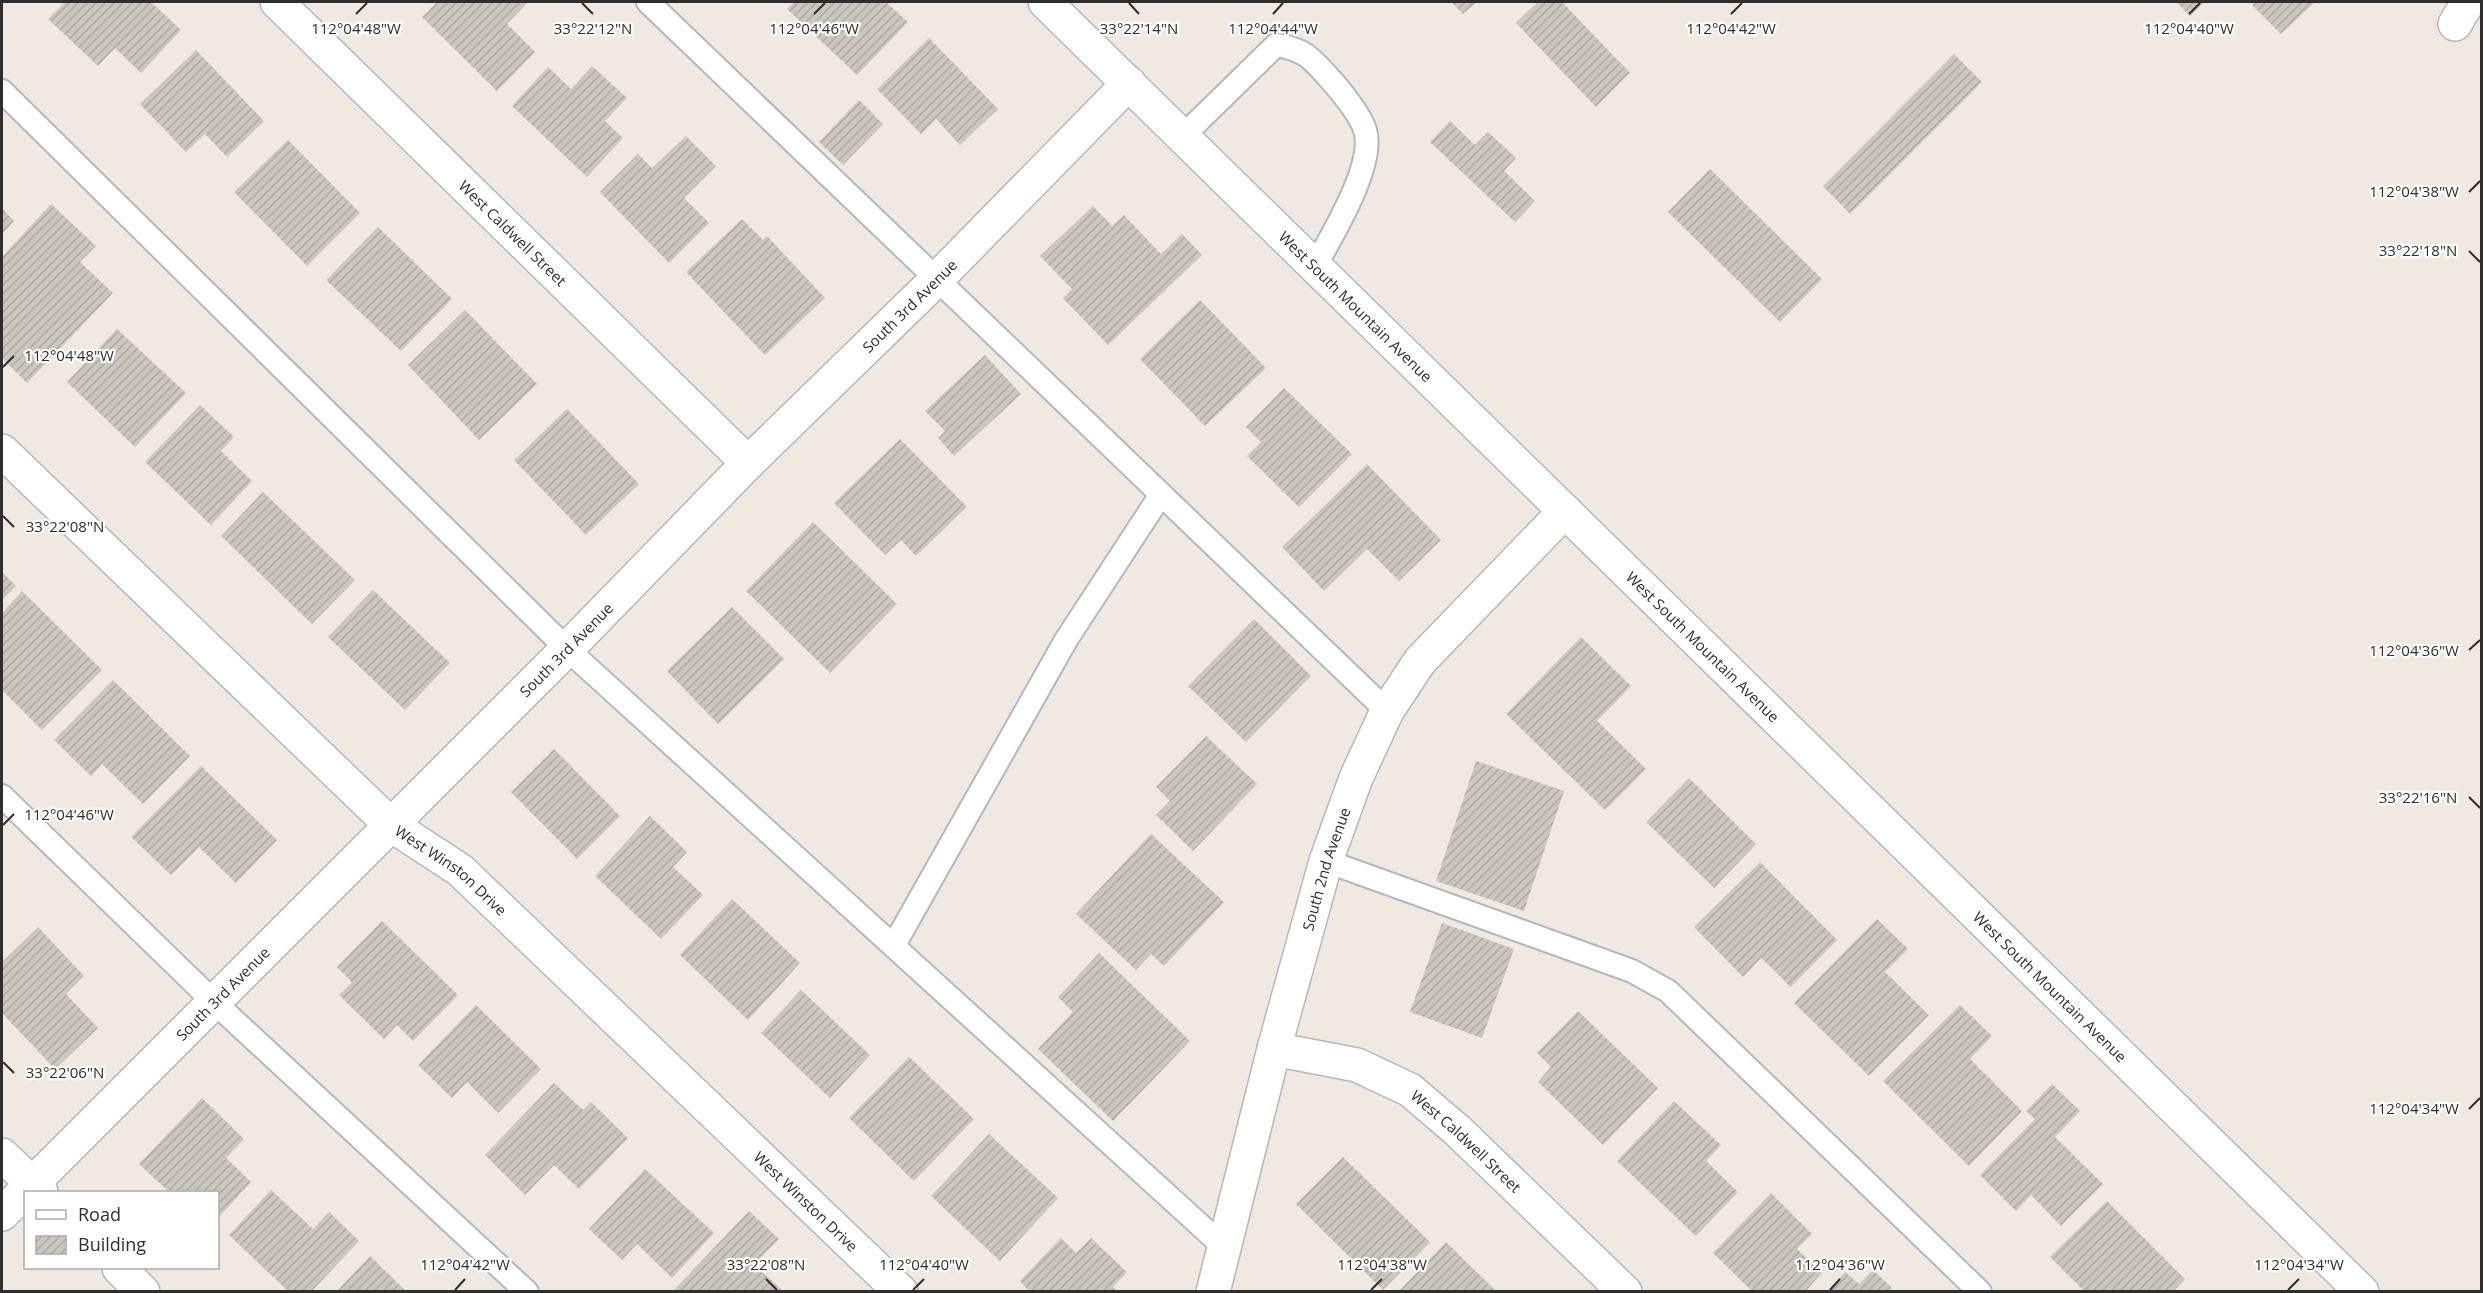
<svg xmlns="http://www.w3.org/2000/svg" width="2483" height="1293" font-family="'Open Sans',sans-serif">
	<style>
		.building { fill: url(#building-hatch) }
		.lines { fill: none; stroke-linecap: round; stroke-linejoin: round }
		.service-casing { stroke: #b4b7c1; stroke-width: 26 }
		.minor-casing { stroke: #b4b7c1; stroke-width: 36 }
		.service { stroke: #fff; stroke-width: 22 }
		.minor { stroke: #fff; stroke-width: 33 }
		.ticks { fill: none; stroke: #2e2e2e; stroke-width: 2 }
		.labels { text-anchor: middle; dominant-baseline: central; stroke-width: 4.5; stroke-linejoin: round; paint-order: stroke }
		.street-label { font-size: 15px; fill: #2e2e2e; stroke: #fff }
		.ticks-label { font-size: 15px; text-anchor: middle; fill: #2e2e2e; stroke: #fff; stroke-width: 4.5; stroke-linejoin: round; paint-order: stroke }
	</style>
	<defs>
		<pattern id="building-hatch" width="6" height="6" patternUnits="userSpaceOnUse" patternTransform="scale(1.5)"><rect width="6" height="6" fill="#cbc7bf"/><path d="M-1 1l2-2M0 6l6-6M5 7l2-2" fill="none" stroke="#afaba4"/></pattern>
	</defs>
	<rect width="100%" height="100%" fill="#efe9e1"/>
	<g class="building">
		<path d="M65 2H151L181 30 141 73 115 48 98 66 48 19Z"/>
		<path d="M437 2H528L507 24 535 52 497 91 422 17Z"/>
		<path d="M794 2H886L908 22 857 75 787 9Z"/>
		<path d="M1451 2H1477L1463 14Z"/>
		<path d="M1538 2H1562L1630 73 1596 107 1516 23Z"/>
		<path d="M2176 2H2204L2190 16Z"/>
		<path d="M2255 2H2315L2281 34 2252 5Z"/>
		<path d="M929 38 998 109 960 145 936 119 921 134 877 89Z"/>
		<path d="M196 50 264 121 227 157 205 134 186 152 140 104Z"/>
		<path d="M1954 54 1982 82 1850 214 1823 186Z"/>
		<path d="M592 66 627 98 605 121 623 138 587 177 512 106 548 67 571 89Z"/>
		<path d="M859 100 883 124 843 165 819 142Z"/>
		<path d="M1450 121 1475 145 1488 132 1516 158 1504 171 1535 201 1515 222 1430 142Z"/>
		<path d="M686 136 716 166 684 198 709 223 669 263 600 192 638 154 652 168Z"/>
		<path d="M288 140 360 213 307 266 234 192Z"/>
		<path d="M1710 169 1822 279 1780 322 1668 212Z"/>
		<path d="M51 204 96 246 80 262 113 293 27 383 2 358V257Z"/>
		<path d="M1093 206 1112 226 1124 215 1161 254 1182 234 1202 255 1108 345 1063 298 1072 289 1040 256Z"/>
		<path d="M2 208 14 221 2 234Z"/>
		<path d="M742 219 763 240 767 236 825 298 765 355 686 272Z"/>
		<path d="M378 227 452 299 401 351 326 280Z"/>
		<path d="M1200 300 1266 368 1205 426 1140 359Z"/>
		<path d="M465 310 537 384 479 440 408 365Z"/>
		<path d="M117 329 186 393 135 447 67 382Z"/>
		<path d="M985 355 1021 394 954 456 938 438 945 431 925 411Z"/>
		<path d="M1284 388 1352 454 1299 507 1247 456 1261 442 1246 427Z"/>
		<path d="M200 405 234 437 221 451 252 481 211 525 145 462Z"/>
		<path d="M567 409 639 484 586 535 514 460Z"/>
		<path d="M900 439 967 507 916 556 901 540 885 555 834 503Z"/>
		<path d="M1367 464 1441 540 1399 581 1367 549 1324 591 1282 547Z"/>
		<path d="M263 492 355 580 312 624 221 536Z"/>
		<path d="M813 522 897 604 830 673 746 591Z"/>
		<path d="M2 572 16 586 2 600Z"/>
		<path d="M373 590 450 663 405 710 328 637Z"/>
		<path d="M22 591 102 670 42 730 2 690V613Z"/>
		<path d="M732 607 784 659 718 724 667 671Z"/>
		<path d="M1254 619 1311 676 1246 742 1188 686Z"/>
		<path d="M1581 637 1631 686 1597 721 1646 769 1605 810 1506 714Z"/>
		<path d="M113 680 190 756 143 804 102 764 91 776 54 740Z"/>
		<path d="M1206 736 1257 784 1193 851 1156 815 1170 801 1156 787Z"/>
		<path d="M554 749 620 816 577 859 511 792Z"/>
		<path d="M1476 761 1564 791 1524 911 1436 881Z"/>
		<path d="M201 766 277 840 236 883 199 847 171 875 131 837Z"/>
		<path d="M1689 778 1756 844 1714 888 1646 822Z"/>
		<path d="M650 816 687 852 673 867 703 895 661 939 595 876Z"/>
		<path d="M1151 834 1224 902 1164 966 1151 954 1136 970 1076 914Z"/>
		<path d="M1760 862 1837 940 1791 987 1761 958 1743 977 1694 927Z"/>
		<path d="M732 899 800 963 748 1020 680 955Z"/>
		<path d="M1877 919 1908 949 1885 972 1929 1015 1869 1076 1794 1003Z"/>
		<path d="M382 921 458 995 413 1041 397 1025 384 1039 339 995 352 982 337 967Z"/>
		<path d="M1442 923 1514 949 1482 1038 1410 1012Z"/>
		<path d="M38 927 84 976 66 994 98 1028 55 1069 2 1013V962Z"/>
		<path d="M1099 953 1190 1041 1113 1121 1038 1049 1073 1012 1058 997Z"/>
		<path d="M801 990 870 1055 830 1098 761 1033Z"/>
		<path d="M476 1005 541 1069 498 1113 467 1082 452 1098 418 1065Z"/>
		<path d="M1960 1005 1992 1036 1970 1059 2022 1111 1969 1166 1883 1081Z"/>
		<path d="M1578 1011 1658 1088 1603 1145 1538 1082 1551 1067 1537 1053Z"/>
		<path d="M909 1057 974 1119 914 1181 849 1118Z"/>
		<path d="M554 1083 583 1110 591 1102 628 1138 579 1189 554 1165 525 1195 485 1155Z"/>
		<path d="M2052 1084 2080 1111 2055 1137 2103 1184 2061 1226 2031 1195 2016 1211 1980 1175 2035 1119 2026 1111Z"/>
		<path d="M202 1098 244 1139 226 1158 251 1182 218 1218V1192H169L139 1164Z"/>
		<path d="M1674 1101 1721 1145 1706 1161 1738 1192 1696 1236 1617 1161Z"/>
		<path d="M989 1134 1058 1198 1000 1261 931 1196Z"/>
		<path d="M1343 1157 1430 1242 1383 1290 1296 1204Z"/>
		<path d="M645 1169 714 1233 672 1278 637 1244 622 1260 589 1229Z"/>
		<path d="M271 1190 313 1229 329 1212 359 1241 311 1292H289L229 1235Z"/>
		<path d="M1771 1193 1812 1234 1797 1249 1822 1273 1805 1292H1753L1713 1253Z"/>
		<path d="M2107 1201 2185 1279 2173 1292H2085L2050 1257Z"/>
		<path d="M749 1211 779 1239 754 1264 784 1292H672Z"/>
		<path d="M1061 1238 1076 1253 1091 1238 1127 1272 1113 1287 1118 1292H1030L1020 1281Z"/>
		<path d="M1446 1242 1497 1292H1398Z"/>
		<path d="M370 1256 407 1292H336Z"/>
		<path d="M1873 1270 1892 1288 1889 1292H1826L1845 1272 1859 1284Z"/>
	</g>
	<g class="lines">
		<g class="service-casing">
			<g id="service">
				<path d="M648 2 1387 711"/>
				<path d="M2 91 567 649 1223 1246"/>
				<path d="M1183 136 1276 45C1305 49 1312 59 1331 80 1341 91 1361 116 1365 130 1376 163 1332 236 1315 266"/>
				<path d="M2 796 214 1002 527 1292"/>
				<path d="M1326 861 1632 971 1668 991 1980 1292"/>
				<path d="M894 945 1066 640 1160 496"/>
			</g>
		</g>
		<g class="minor-casing">
			<g id="minor">
				<path id="s1" d="M277 2 748 463"/>
				<path id="s2" d="M1045 2 2362 1292"/>
				<path d="M2455 24 2468 2"/>
				<path id="s3" d="M2 451 391 825 460 870 901 1292"/>
				<path id="s4" d="M1274 1049 1357 1065 1410 1090 1458 1131 1625 1292"/>
				<path d="M2 1155 41 1192"/>
				<path id="s5" d="M2 1214 567 649 748 463 938 278 1129 83"/>
				<path d="M119 1268 143 1292"/>
				<path id="s6" d="M1213 1292 1274 1049 1326 861 1356 778 1387 711 1420 661 1565 511"/>
			</g>
		</g>
		<use href="#service" class="service"/>
		<use href="#minor" class="minor"/>
	</g>
	<path class="ticks" d="M582 3 593 14M1129 3 1139 14M356 14 367 3M814 14 825 3M1273 14 1283 3M1731 14 1742 3M2189 14 2200 3M2469 192 2480 181M2469 251 2480 262M3 367 14 356M3 516 14 527M2469 650 2480 640M2469 797 2480 808M3 825 14 814M3 1062 14 1073M2469 1109 2480 1098M766 1279 777 1290M455 1290 465 1279M913 1290 924 1279M1371 1290 1382 1279M1830 1290 1840 1279M2288 1290 2299 1279"/>
	<g class="labels">
		<g class="street-label">
			<text stroke="none"><textPath href="#s1" startOffset="330">West Caldwell Street</textPath></text>
			<text stroke="none"><textPath href="#s5" startOffset="1284">South 3rd Avenue</textPath></text>
			<text stroke="none"><textPath href="#s2" startOffset="435">West South Mountain Avenue</textPath></text>
			<text stroke="none"><textPath href="#s2" startOffset="921">West South Mountain Avenue</textPath></text>
			<text stroke="none"><textPath href="#s5" startOffset="798">South 3rd Avenue</textPath></text>
			<text stroke="none"><textPath href="#s6" startOffset="438">South 2nd Avenue</textPath></text>
			<text stroke="none"><textPath href="#s3" startOffset="615">West Winston Drive</textPath></text>
			<text stroke="none"><textPath href="#s2" startOffset="1407">West South Mountain Avenue</textPath></text>
			<text stroke="none"><textPath href="#s5" startOffset="312">South 3rd Avenue</textPath></text>
			<text stroke="none"><textPath href="#s4" startOffset="219">West Caldwell Street</textPath></text>
			<text stroke="none"><textPath href="#s3" startOffset="1101">West Winston Drive</textPath></text>
		</g>
	</g>
	<g class="ticks-label">
		<text x="356" y="34">112°04'48"W</text>
		<text x="593" y="34">33°22'12"N</text>
		<text x="814" y="34">112°04'46"W</text>
		<text x="1139" y="34">33°22'14"N</text>
		<text x="1273" y="34">112°04'44"W</text>
		<text x="1731" y="34">112°04'42"W</text>
		<text x="2189" y="34">112°04'40"W</text>
		<text x="2414" y="197">112°04'38"W</text>
		<text x="2418" y="256">33°22'18"N</text>
		<text x="69" y="361">112°04'48"W</text>
		<text x="65" y="532">33°22'08"N</text>
		<text x="2414" y="656">112°04'36"W</text>
		<text x="2418" y="803">33°22'16"N</text>
		<text x="69" y="820">112°04'46"W</text>
		<text x="65" y="1078">33°22'06"N</text>
		<text x="2414" y="1114">112°04'34"W</text>
		<text x="1382" y="1270">112°04'38"W</text>
		<text x="1840" y="1270">112°04'36"W</text>
		<text x="2299" y="1270">112°04'34"W</text>
		<text x="465" y="1270">112°04'42"W</text>
		<text x="766" y="1270">33°22'08"N</text>
		<text x="924" y="1270">112°04'40"W</text>
	</g>
	<rect width="2483" height="1293" fill="none" stroke="#2e2e2e" stroke-width="6"/>
	<rect x="24" y="1191" width="195" height="78" fill="#ffffff" stroke="#ababab" stroke-width="1.5"/>
	<rect x="36" y="1210" width="30" height="9" fill="#ffffff" stroke="#ababab" stroke-width="1.5"/>
	<text x="78" y="1221" font-size="18" fill="#2e2e2e">Road</text>
	<rect x="36" y="1236" width="30" height="18" fill="url(#building-hatch)" stroke="#ababab" stroke-width="1.5"/>
	<text x="78" y="1251" font-size="18" fill="#2e2e2e">Building</text>
</svg>
